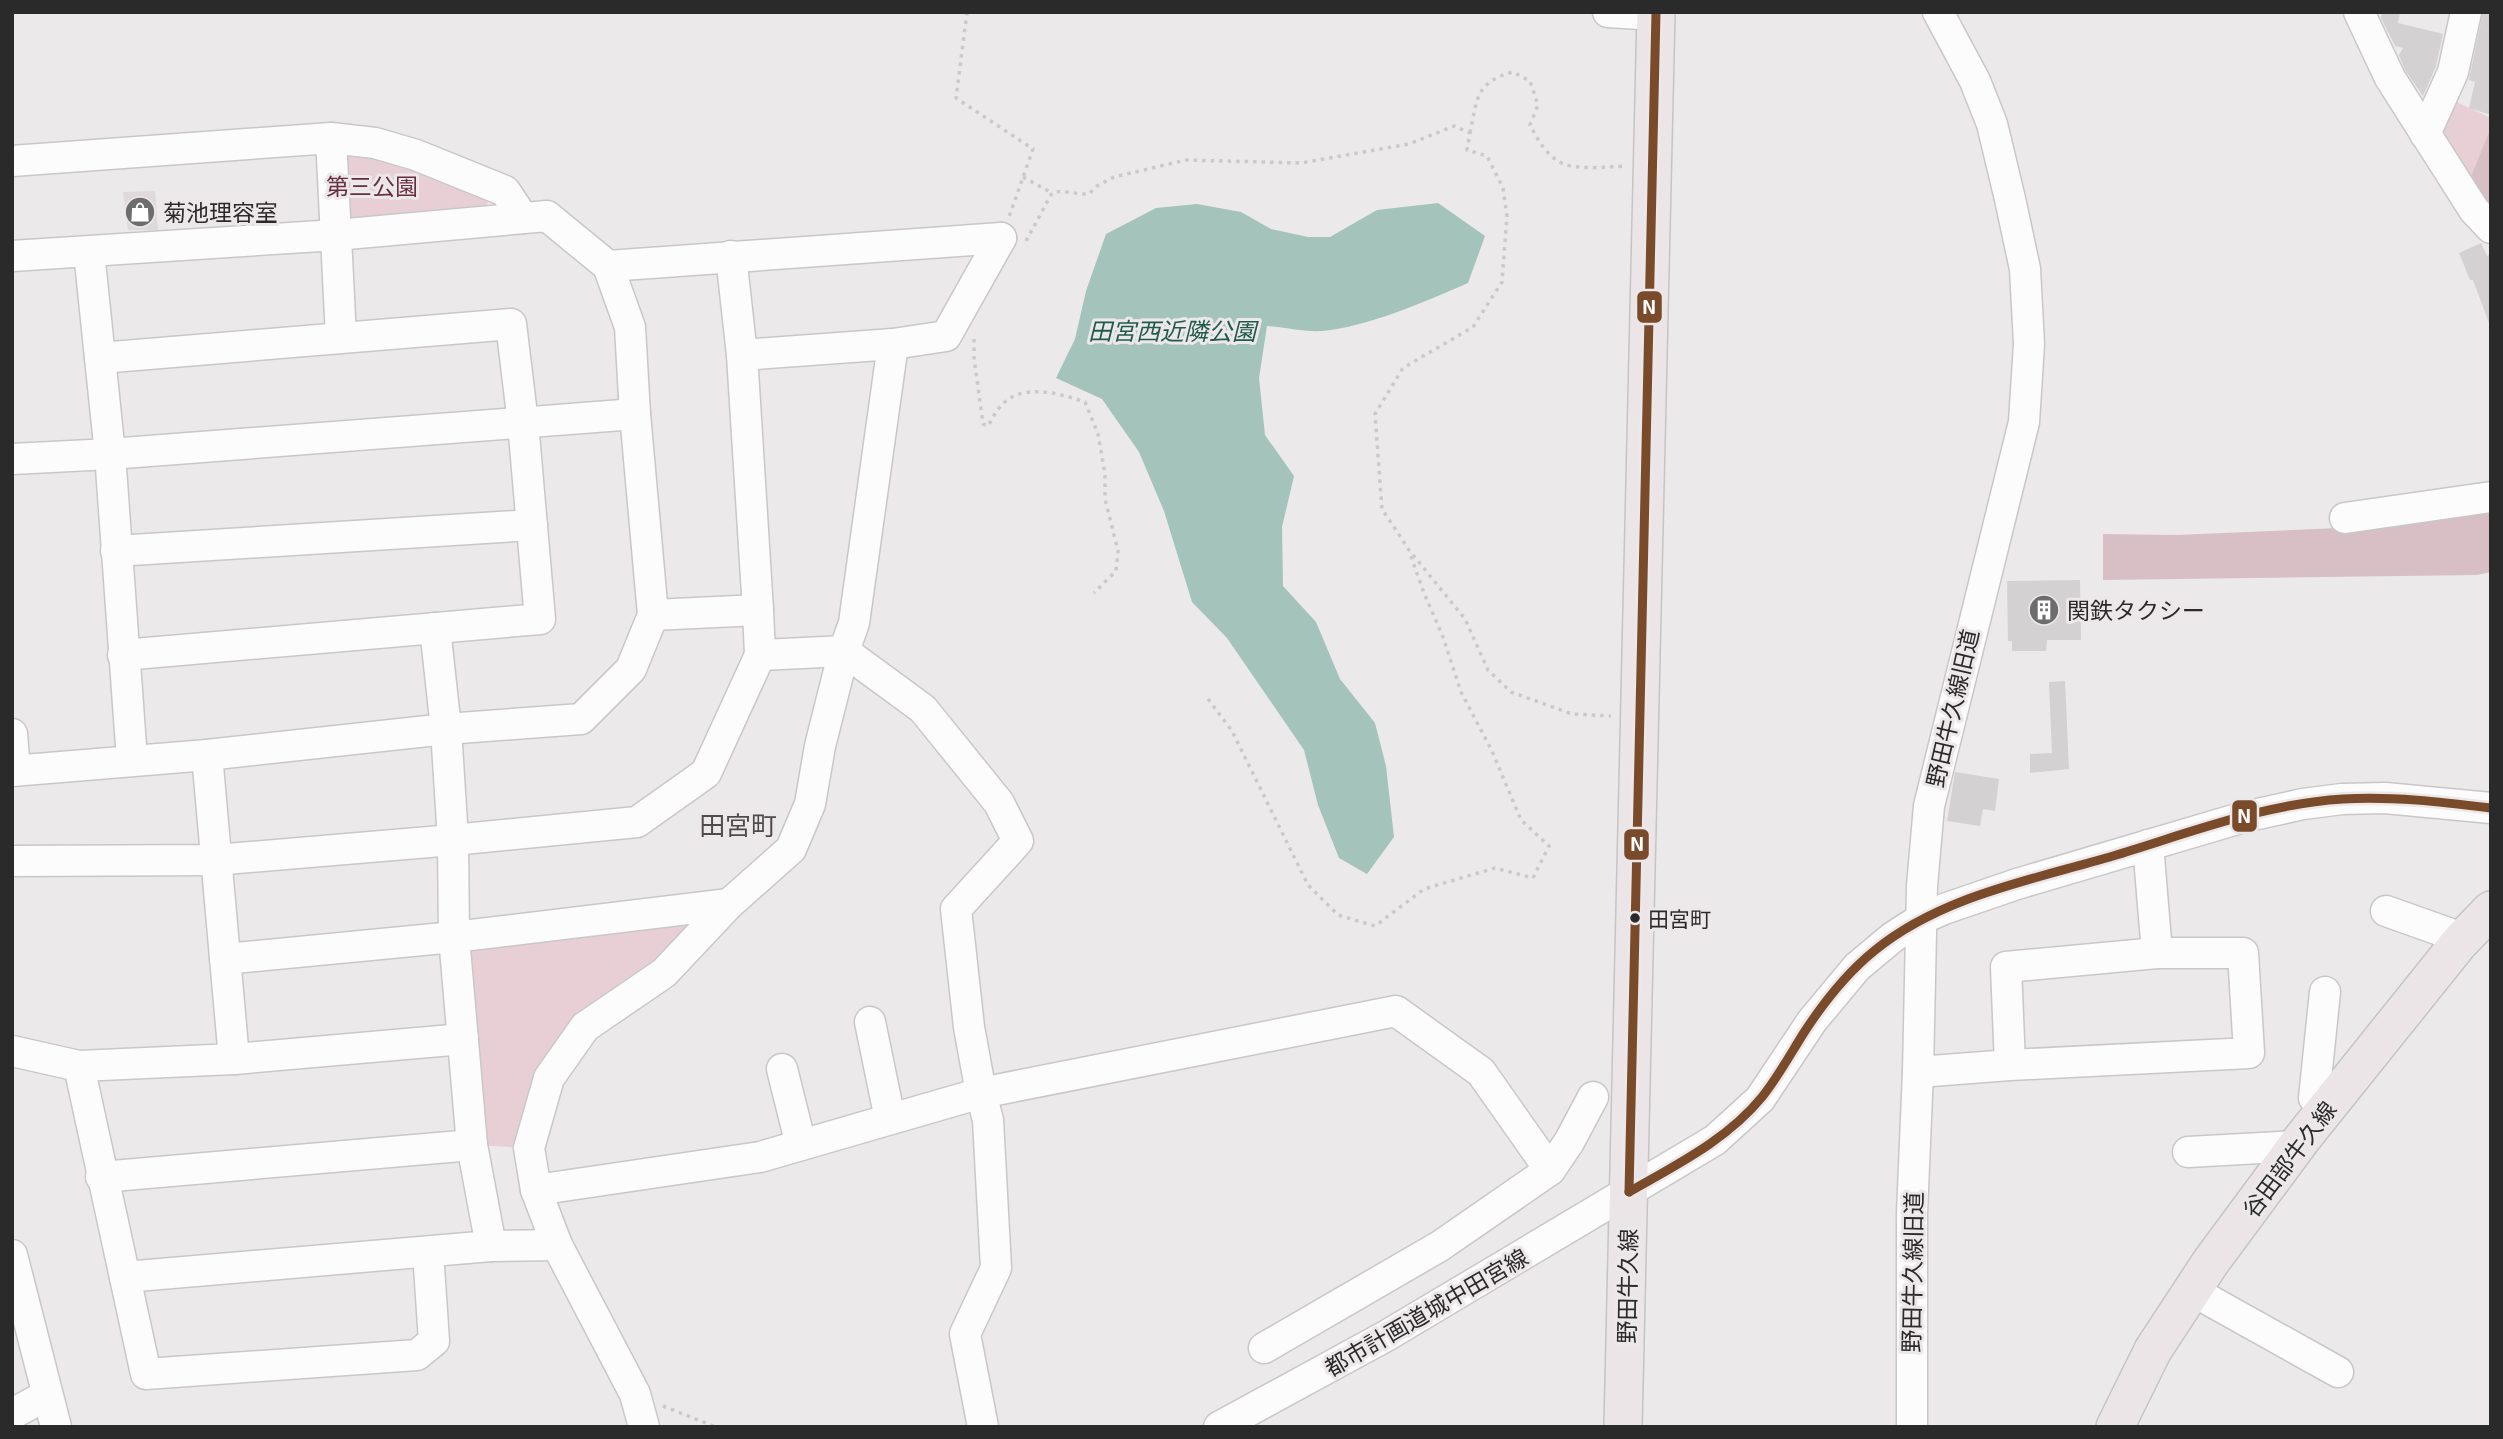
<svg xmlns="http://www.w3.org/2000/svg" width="2503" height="1439" font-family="'Exo 2','Noto Sans JP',sans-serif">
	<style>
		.built { fill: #e0d9db }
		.green { fill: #e7cfd5 }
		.forest { fill: #d8bfc6 }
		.water { fill: #a4c3ba }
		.building { fill: #d3d1d2 }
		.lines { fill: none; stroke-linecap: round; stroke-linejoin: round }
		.minor-casing { stroke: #c9c7c8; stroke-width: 33 }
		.major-casing { stroke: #c5c4c5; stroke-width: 40 }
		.path { stroke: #cbcaca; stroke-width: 3.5; stroke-dasharray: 3.5 5; stroke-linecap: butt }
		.minor { stroke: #fcfcfc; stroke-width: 30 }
		.major { stroke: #ece5e7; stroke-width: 37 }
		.bus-1-casing { stroke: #ece8e9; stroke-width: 14 }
		.bus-1 { stroke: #7a4b2a; stroke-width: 9 }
		.bus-dot { fill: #2b2a2a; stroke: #ece8e9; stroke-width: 2.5 }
		.labels { text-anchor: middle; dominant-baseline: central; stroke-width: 6; stroke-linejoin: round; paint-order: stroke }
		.bus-label { font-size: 21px; fill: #2b2a2a; stroke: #ece8e9; text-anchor: start }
		.park-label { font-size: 23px; fill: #662e40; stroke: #ece8e9 }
		.poi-label { font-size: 23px; fill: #2b2a2a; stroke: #ece8e9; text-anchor: start }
		.street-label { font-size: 23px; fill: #2b2a2a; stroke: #ece8e9 }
		.water-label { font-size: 24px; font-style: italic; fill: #1f5a4b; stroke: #ece8e9 }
		.quarter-label { font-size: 26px; fill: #4f4b4c; stroke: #ece8e9 }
		.line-badge { stroke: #ece8e9; stroke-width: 2.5 }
		.badge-label { font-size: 19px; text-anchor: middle; font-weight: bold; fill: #fff }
	</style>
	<rect width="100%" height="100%" fill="#ebe9ea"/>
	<path class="built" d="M155 191 158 230H128L123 192Z"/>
	<g class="green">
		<path d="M2450 99 2491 118V127L2467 186 2433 137Z"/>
		<path d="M359 148 485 195 488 203 483 210 353 220 340 214 336 155Z"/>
		<path d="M729 904 585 1027 529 1148 472 1145 454 937Z"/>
	</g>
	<g class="forest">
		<path d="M2491 127V219L2467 186Z"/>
		<path d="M2491 504V572L2477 575 2103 580V534L2176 535 2362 527Z"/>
	</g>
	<path class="water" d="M1438 203 1485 236 1468 283C1427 301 1367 327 1322 331 1304 332 1284 327 1267 326L1259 378 1265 435 1294 476 1282 527 1283 586 1316 622 1340 679 1375 723 1386 766 1394 837 1367 874 1339 858 1318 805 1304 750 1227 638 1192 602 1164 511 1139 452 1102 399 1056 378 1075 339 1086 291 1106 234 1156 208 1197 204 1241 212 1271 229 1308 237H1330L1377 210Z"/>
	<g class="building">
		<path d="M2382 12H2400L2398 23 2443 34 2436 66 2423 96 2405 70 2399 55 2403 48 2395 46 2381 18Z"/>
		<path d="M2483 12H2491V115L2469 108 2475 82 2469 80Z"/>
		<path d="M2481 243 2487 256 2491 254V323H2489L2473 280H2470L2459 253Z"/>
		<path d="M2080 580 2081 640H2047L2046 651H2012V641H2008L2007 581Z"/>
		<path d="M2065 681 2069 769 2030 773V754L2052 753 2049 682Z"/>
		<path d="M1955 772 1999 779 1995 811 1983 809 1980 826 1947 821Z"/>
	</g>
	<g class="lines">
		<g class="minor-casing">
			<g id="minor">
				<path d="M1608 12 1656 15"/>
				<path d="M2359 12 2390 78 2474 210 2491 228"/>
				<path d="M2425 134 2453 72 2466 12"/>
				<path d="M331 138 375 143 416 155 505 191 523 218"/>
				<path d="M12 161 331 138 341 337"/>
				<path d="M89 252 110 454 132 760"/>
				<path d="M12 256 336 235 547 216 608 266 630 327 635 414 653 615 631 669 581 719 446 729 207 755 12 771"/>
				<path d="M731 256 742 355 758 610"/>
				<path d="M608 266 1001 238"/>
				<path d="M742 355 893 344 946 336 1001 238"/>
				<path d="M100 358 511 324 523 423 540 619 123 655"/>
				<path d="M12 459 110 454 635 414"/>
				<path d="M2345 518 2491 497"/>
				<path d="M116 551 532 525"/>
				<path d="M653 615 758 610 760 655 844 651 923 709 999 803 1018 841 956 909 969 1027 981 1093 988 1120 996 1268 965 1334 983 1427"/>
				<path d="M12 734 15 770"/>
				<path d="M2148 845 2157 953"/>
				<path d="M12 861 215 860 453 840 637 822 706 773 760 655"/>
				<path d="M2386 911 2448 933 2459 943"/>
				<path d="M225 959 454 937 729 904"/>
				<path d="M2325 992 2314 1098 2327 1109"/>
				<path d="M870 1022 890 1119"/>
				<path d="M12 1051 79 1066 234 1059 207 755"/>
				<path d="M234 1059 463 1039"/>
				<path d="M79 1066 146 1374 417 1355 434 1341 428 1252"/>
				<path d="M782 1069 801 1145"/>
				<path d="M1918 1072 2010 1065 2249 1053 2243 953H2157L2006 967 2010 1065"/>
				<path d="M2188 1152 2297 1146"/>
				<path d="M101 1177 472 1145"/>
				<path d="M536 1190 760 1157 981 1093 1396 1011 1481 1072 1550 1170"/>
				<path d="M491 1246 557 1245"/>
				<path d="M12 1255 56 1427"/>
				<path d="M125 1277 491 1246 472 1145 454 937 453 840 446 729 435 628"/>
				<path d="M2191 1290 2338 1372"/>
				<path d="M1264 1348 1440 1246 1550 1170 1569 1142 1593 1097"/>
				<path d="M12 1414 47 1395"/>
				<path d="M644 1427 635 1394 557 1245 536 1190 529 1148 549 1078 585 1027 664 973 729 904 791 849 810 804 820 746 844 651 854 623 893 344"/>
				<path d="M1219 1427 1386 1336 1715 1140 1760 1099 1812 1021 1857 967 1893 937 1921 919 1944 909 2017 884 2244 817 2303 804 2342 799 2385 798 2491 808"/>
				<path d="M1912 1427V1213L1918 1072 1922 886 1929 806 2024 422 2029 344 2025 269 2010 199 1992 124 1975 81 1938 12"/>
			</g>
		</g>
		<g class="major-casing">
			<g id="major">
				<path d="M1623 1427 1656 12"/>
				<path d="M2115 1427 2153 1350 2210 1263 2301 1140 2459 943 2491 910"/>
			</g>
		</g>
		<g class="path">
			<path d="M967 12 956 98 1033 149 1009 217"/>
			<path d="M1470 133C1477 100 1475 82 1513 72L1530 81 1538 105 1530 125C1537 138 1545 153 1558 161 1572 171 1609 167 1626 166"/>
			<path d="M1023 177 1052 193"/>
			<path d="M1026 241 1052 193C1063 189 1077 195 1089 194L1097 186 1114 177 1186 160 1301 163 1409 144 1454 126 1470 133 1467 150 1487 156 1503 188 1507 216 1502 282 1473 327 1403 368 1375 414 1382 509 1409 550 1465 619 1488 670 1511 692 1572 714 1611 716"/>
			<path d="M974 339V358L983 424 988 426C992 420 995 412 1000 407 1020 382 1059 393 1085 402L1098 434 1105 474V499L1118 551 1116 571 1094 593"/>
			<path d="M1208 699 1232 731 1308 885 1338 915 1375 926 1424 889 1495 868 1533 878 1549 846 1521 820 1492 751 1461 692 1443 637 1424 593 1410 554"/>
			<path d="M663 1406 716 1427"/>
		</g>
		<use href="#minor" class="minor"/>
		<use href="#major" class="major"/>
		<g class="bus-1-casing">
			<g id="bus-1">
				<path d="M1629 1192 1656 12"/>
				<path d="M1629 1192C1676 1165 1727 1140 1762 1097 1778 1077 1791 1053 1805 1031 1824 1002 1847 973 1874 951 1941 896 2032 880 2113 856 2189 833 2263 804 2343 799 2392 796 2442 802 2491 808"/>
			</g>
		</g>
		<use href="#bus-1" class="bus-1"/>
	</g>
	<defs>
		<g id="shop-disc" transform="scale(1.575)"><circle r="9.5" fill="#6e6d6d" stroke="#ece8e9"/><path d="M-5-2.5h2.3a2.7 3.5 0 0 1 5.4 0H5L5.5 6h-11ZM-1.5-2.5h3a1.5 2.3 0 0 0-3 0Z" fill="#fff"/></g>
		<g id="building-disc" transform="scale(1.575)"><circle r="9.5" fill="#6e6d6d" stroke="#ece8e9"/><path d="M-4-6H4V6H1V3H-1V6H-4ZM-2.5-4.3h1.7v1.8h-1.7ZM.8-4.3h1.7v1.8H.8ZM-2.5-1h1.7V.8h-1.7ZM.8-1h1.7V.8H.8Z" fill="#fff"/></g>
	</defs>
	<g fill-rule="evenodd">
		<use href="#shop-disc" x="140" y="212"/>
		<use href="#building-disc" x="2044" y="610"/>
	</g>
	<circle class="bus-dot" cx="1635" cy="918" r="6"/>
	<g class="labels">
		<g class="bus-label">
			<text x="1648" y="918">田宮町</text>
		</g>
		<g class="park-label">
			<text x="372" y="186">第三公園</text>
		</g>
		<g class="poi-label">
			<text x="163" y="212">菊池理容室</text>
			<text x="2067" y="610">関鉄タクシー</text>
		</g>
		<g class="street-label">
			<text transform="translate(1952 708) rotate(-77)">野田牛久線旧道</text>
			<text transform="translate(2289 1159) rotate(-53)">谷田部牛久線</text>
			<text transform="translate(1912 1272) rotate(-89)">野田牛久線旧道</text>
			<text transform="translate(1627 1286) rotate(-89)">野田牛久線</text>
			<text transform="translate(1426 1312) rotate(-30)">都市計画道城中田宮線</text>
		</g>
		<g class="water-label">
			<text x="1172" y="330">田宮西近隣公園</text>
		</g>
		<g class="quarter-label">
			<text x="738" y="824">田宮町</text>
		</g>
	</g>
	<g class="line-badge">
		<rect x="1636" y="290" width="27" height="34" rx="7" fill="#7a4b2a"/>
		<rect x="2231" y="799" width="27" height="34" rx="7" fill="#7a4b2a"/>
		<rect x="1623" y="828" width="27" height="33" rx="7" fill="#7a4b2a"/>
	</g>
	<g class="badge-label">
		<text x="1649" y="314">N</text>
		<text x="2244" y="823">N</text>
		<text x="1637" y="851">N</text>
	</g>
	<rect width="2503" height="1439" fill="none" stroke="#2b2a2a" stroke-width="28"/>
</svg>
